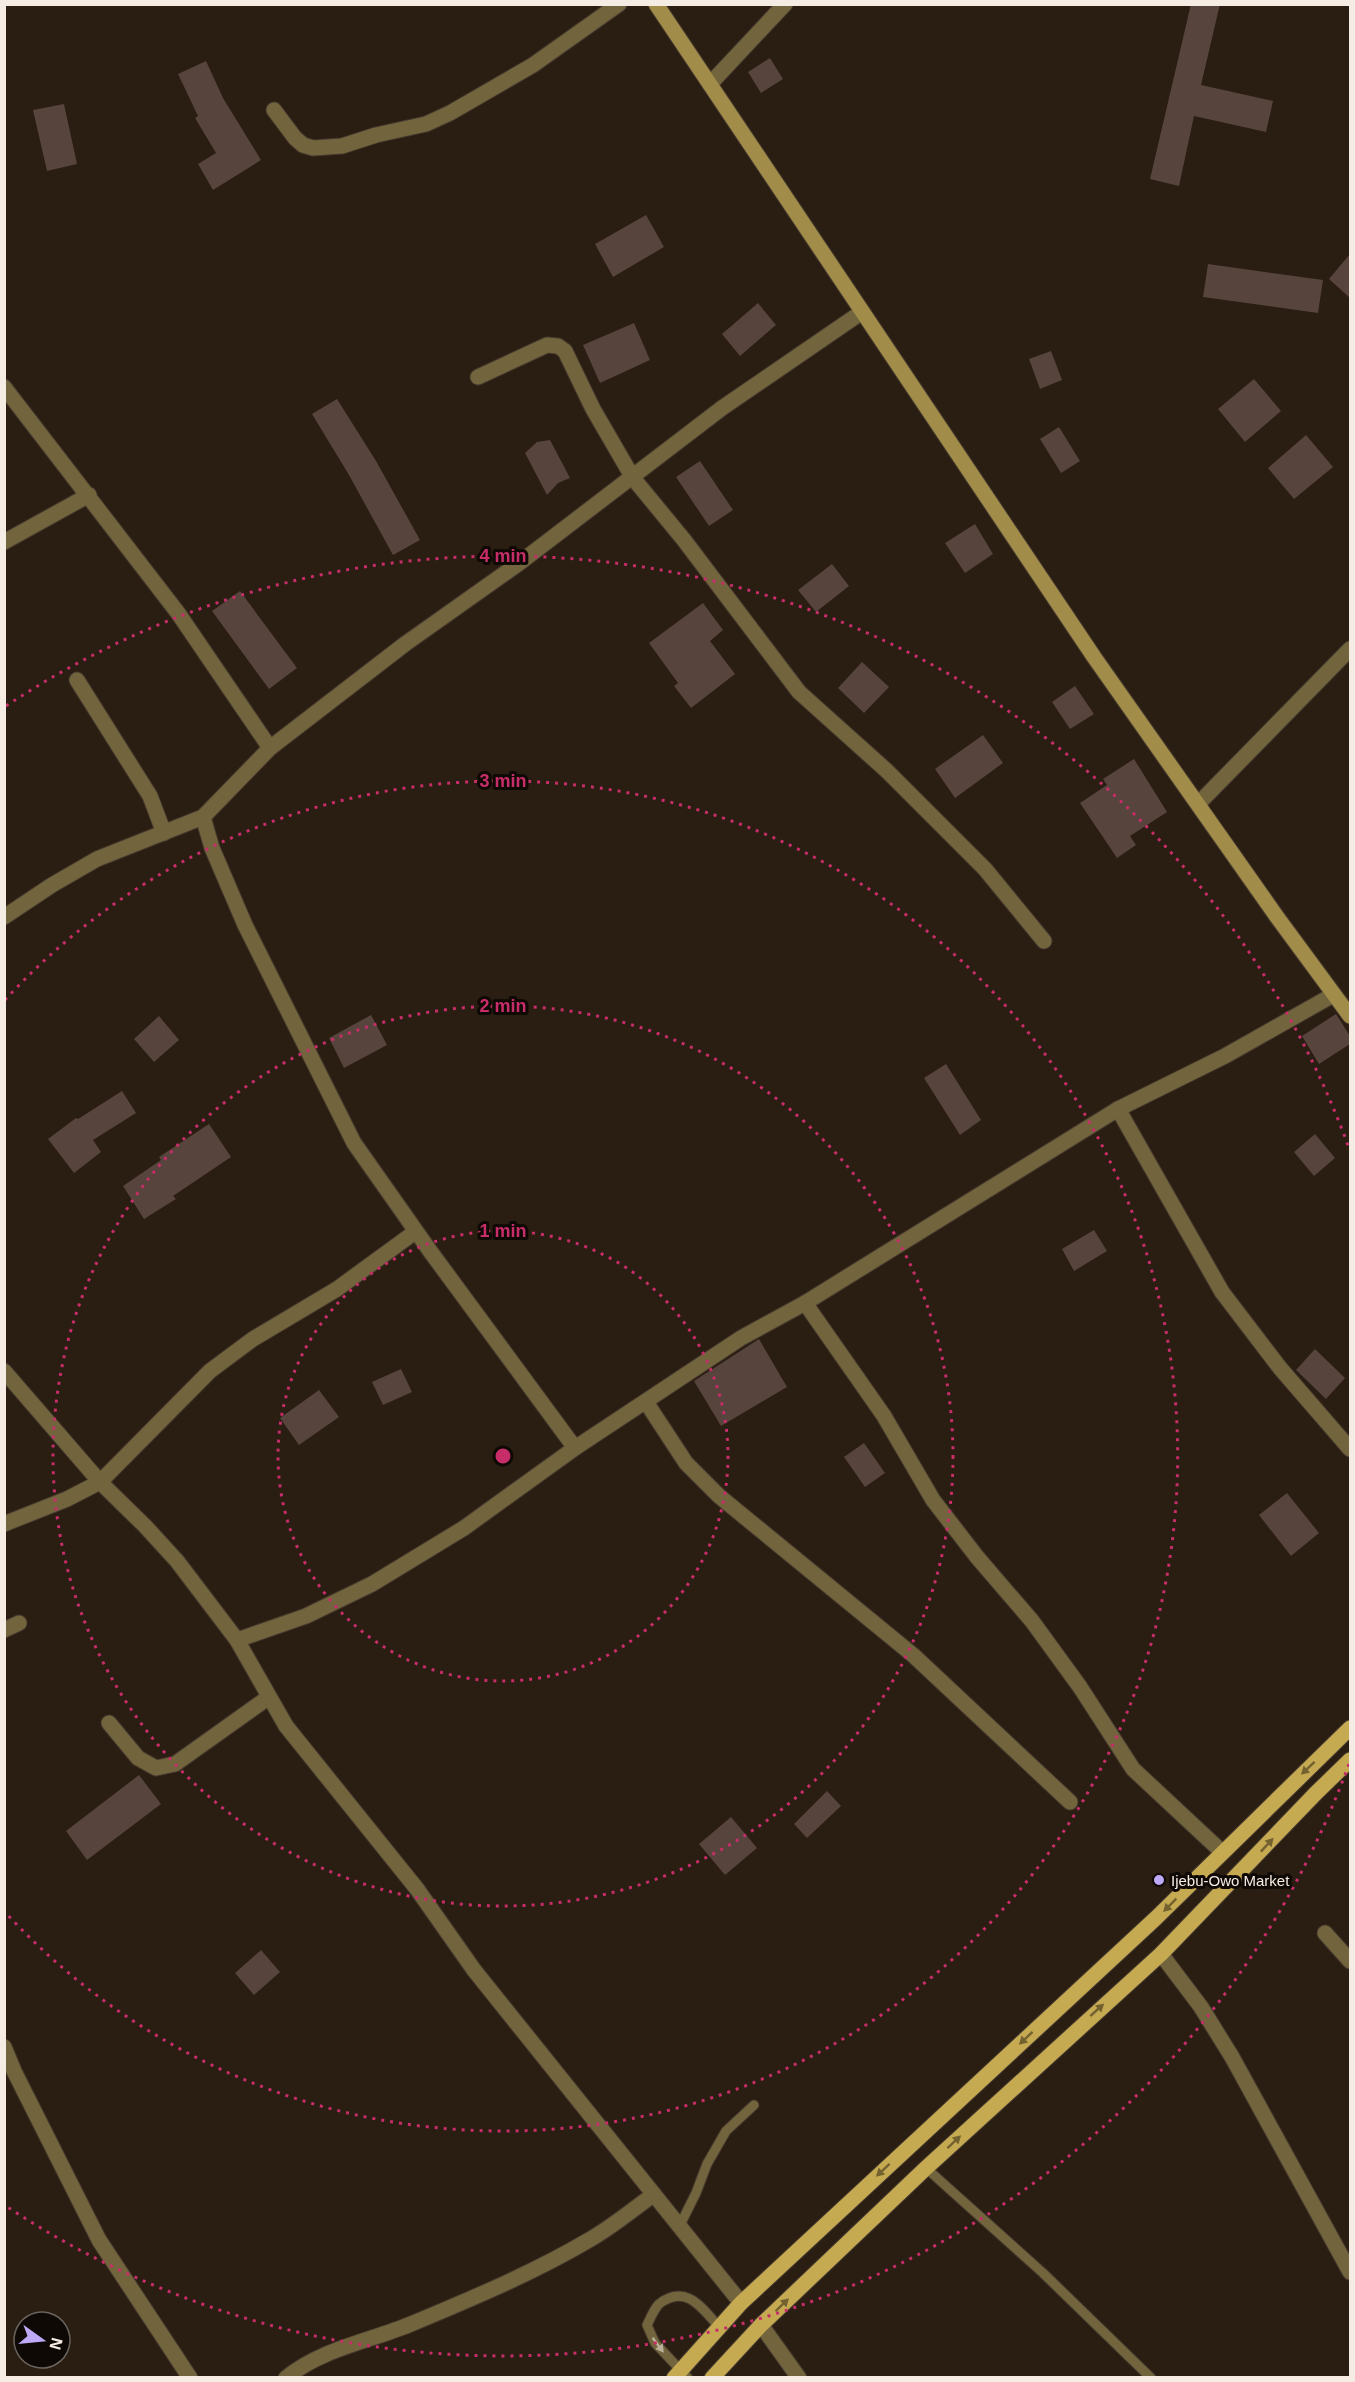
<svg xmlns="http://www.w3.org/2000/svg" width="1355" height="2382" font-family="Arial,sans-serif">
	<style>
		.building { fill: #57443d }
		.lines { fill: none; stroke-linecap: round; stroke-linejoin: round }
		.lane-casing { stroke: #463a2f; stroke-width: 11 }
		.street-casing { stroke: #463a2f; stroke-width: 17 }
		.secondary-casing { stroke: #463a2f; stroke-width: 17 }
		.primary-casing { stroke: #463a2f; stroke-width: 17 }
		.lane { stroke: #72653d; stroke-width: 9 }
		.street { stroke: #72653d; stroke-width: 15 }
		.secondary { stroke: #a18c49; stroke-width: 15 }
		.primary { stroke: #c6aa52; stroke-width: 15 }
		.oneway { fill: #73622f }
		.oneway2 { fill: #baaf99 }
		.ring { fill: none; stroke: #c72d69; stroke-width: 3; stroke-dasharray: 3 6 }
		.poi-dot { fill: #bda9f5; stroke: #0e0905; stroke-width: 2 }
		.labels { text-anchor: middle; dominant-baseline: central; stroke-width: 6; stroke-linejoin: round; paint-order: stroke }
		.poi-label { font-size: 15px; fill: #f5ece4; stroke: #0e0905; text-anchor: start }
		.centre { fill: #c72d69; stroke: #0e0905; stroke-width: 3 }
		.ring-label { font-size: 18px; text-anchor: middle; font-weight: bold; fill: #c72d69; stroke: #0e0905; stroke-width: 6; stroke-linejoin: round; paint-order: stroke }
	</style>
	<rect width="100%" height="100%" fill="#2a1d11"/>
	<g class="building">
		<path d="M1191 4H1220L1201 85 1273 101 1266 132 1194 116 1179 186 1150 179Z"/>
		<path d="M770 58 783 79 761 93 748 72Z"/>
		<path d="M206 61 223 98 261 160 213 190 198 164 216 153 195 118 198 116 178 74Z"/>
		<path d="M64 104 77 164 47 171 33 110Z"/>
		<path d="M646 215 664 247 613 277 595 244Z"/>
		<path d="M1350 254V298L1329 279Z"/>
		<path d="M1208 264 1323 280 1318 313 1203 297Z"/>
		<path d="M758 303 776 325 740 356 722 334Z"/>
		<path d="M634 323 650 360 600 383 583 345Z"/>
		<path d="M1051 351 1062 380 1040 389 1029 359Z"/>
		<path d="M1254 379 1281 411 1245 442 1218 409Z"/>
		<path d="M337 399 376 461 420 540 393 555 349 475 312 414Z"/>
		<path d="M1059 427 1080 461 1061 473 1040 439Z"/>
		<path d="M1306 435 1333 467 1294 499 1268 468Z"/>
		<path d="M550 440 570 478 558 483 547 495 525 453 537 442Z"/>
		<path d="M700 461 733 510 709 526 676 477Z"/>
		<path d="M975 524 993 554 965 573 945 543Z"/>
		<path d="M832 564 849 586 816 612 798 590Z"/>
		<path d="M240 591 297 668 269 689 212 611Z"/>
		<path d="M703 603 723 630 710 641 735 674 691 708 674 686 678 683 649 643Z"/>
		<path d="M862 662 889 687 864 713 838 688Z"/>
		<path d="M1075 686 1094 714 1070 729 1052 702Z"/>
		<path d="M983 735 1003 763 955 798 935 769Z"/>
		<path d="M1134 759 1167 812 1130 836 1136 845 1117 858 1080 803 1107 785 1103 779Z"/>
		<path d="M1336 1014 1350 1036V1044L1319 1064 1302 1036Z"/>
		<path d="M371 1015 387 1045 344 1068 329 1038Z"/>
		<path d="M159 1016 179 1040 154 1062 134 1039Z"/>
		<path d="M946 1064 981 1120 960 1135 924 1078Z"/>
		<path d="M122 1091 136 1113 93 1140 101 1152 74 1173 48 1139 76 1118 78 1119Z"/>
		<path d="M209 1124 231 1157 173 1196 176 1199 144 1219 123 1186 161 1160 159 1157Z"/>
		<path d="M1315 1134 1335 1158 1314 1176 1294 1152Z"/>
		<path d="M1094 1230 1107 1251 1074 1271 1062 1249Z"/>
		<path d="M759 1339 787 1387 721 1426 694 1381Z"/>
		<path d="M1315 1349 1345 1378 1326 1399 1296 1370Z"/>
		<path d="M401 1369 412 1392 383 1405 372 1382Z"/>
		<path d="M319 1390 339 1417 299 1445 280 1418Z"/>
		<path d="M864 1443 885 1473 865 1487 844 1457Z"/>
		<path d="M1287 1493 1319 1533 1291 1556 1259 1515Z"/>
		<path d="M139 1775 161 1804 87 1860 66 1831Z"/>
		<path d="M827 1791 841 1806 807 1838 794 1824Z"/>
		<path d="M731 1817 757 1848 725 1875 699 1844Z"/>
		<path d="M261 1950 280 1972 254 1995 235 1973Z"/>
	</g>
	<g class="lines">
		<g class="lane-casing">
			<g id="lane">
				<path d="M926 2168 1043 2273 1151 2378"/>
				<path d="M680 2225 696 2193 707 2164 726 2131 754 2105"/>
				<path d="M688 2378 655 2343 647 2325C650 2319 654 2309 659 2304 686 2283 702 2308 719 2327"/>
			</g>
		</g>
		<g class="street-casing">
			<g id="street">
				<path d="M710 84 785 4"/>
				<path d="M274 110 295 138 303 145 313 148 342 146 376 135 426 124 450 113 533 65 619 4"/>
				<path d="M478 377 547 345 558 346 565 351 593 409 633 478 684 540 799 692 887 771 985 869 1044 941"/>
				<path d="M4 387 178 613 270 748"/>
				<path d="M4 542 89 495"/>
				<path d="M77 680 150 796 164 833"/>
				<path d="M1198 804 1350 649"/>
				<path d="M203 817 212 848 245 925 354 1143 430 1251 575 1448"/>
				<path d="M4 917 52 885 97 859 203 817 270 748 405 644 518 564 722 408 862 312"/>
				<path d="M1118 1109 1222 1292 1280 1368 1350 1449"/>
				<path d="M805 1303 884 1416 933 1500 977 1557 1032 1621 1080 1687 1133 1769 1222 1852"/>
				<path d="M4 1371 100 1482 145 1526 177 1561 237 1640 286 1726 417 1889 474 1970 741 2303"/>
				<path d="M646 1402 686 1463 719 1496 913 1655 1070 1802"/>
				<path d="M4 1524 67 1499 100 1482 210 1371 253 1339 337 1289 415 1232"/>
				<path d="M4 1630 19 1623"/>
				<path d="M237 1640 306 1616 372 1584 464 1528 575 1448 741 1338 805 1303 1118 1109 1225 1056 1333 995"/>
				<path d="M109 1723 138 1758 156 1768 175 1764 269 1697"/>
				<path d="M1325 1933 1350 1961"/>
				<path d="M1161 1954 1201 2007 1232 2057 1350 2272"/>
				<path d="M4 2047 14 2071 99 2240 190 2378"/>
				<path d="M761 2325 799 2378"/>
				<path d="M286 2378C321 2349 370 2341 411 2324 471 2299 533 2273 589 2240 612 2227 632 2210 653 2195"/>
			</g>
		</g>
		<g class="secondary-casing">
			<path id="secondary" d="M656 4 1094 657 1277 917 1350 1016"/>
		</g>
		<g class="primary-casing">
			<g id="primary">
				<path d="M674 2378 741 2303 1156 1918 1350 1728"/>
				<path d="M712 2378 761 2325 926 2168 1161 1954 1316 1793 1350 1760"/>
			</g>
		</g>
		<use href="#lane" class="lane"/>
		<use href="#street" class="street"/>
		<use href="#secondary" class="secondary"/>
		<use href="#primary" class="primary"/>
	</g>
	<defs><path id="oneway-solid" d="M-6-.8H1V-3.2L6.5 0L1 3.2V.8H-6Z" transform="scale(1.5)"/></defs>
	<g class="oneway">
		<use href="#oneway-solid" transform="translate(1308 1768) rotate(137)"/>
		<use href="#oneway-solid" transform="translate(1267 1845) rotate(-47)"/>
		<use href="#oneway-solid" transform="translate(1170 1905) rotate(135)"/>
		<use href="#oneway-solid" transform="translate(1097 2010) rotate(-42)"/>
		<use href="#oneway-solid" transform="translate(1026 2038) rotate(137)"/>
		<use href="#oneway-solid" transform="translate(954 2142) rotate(-43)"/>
		<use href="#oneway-solid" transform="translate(883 2170) rotate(137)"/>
		<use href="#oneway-solid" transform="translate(782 2305) rotate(-44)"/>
	</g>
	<use class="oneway2" href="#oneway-solid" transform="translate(658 2345) rotate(53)"/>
	<g class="ring">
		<circle cx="503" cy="1456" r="225"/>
		<circle cx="503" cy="1456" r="450"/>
		<path d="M5 1000A675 675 0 1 1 5 1912"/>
		<path d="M1349 1764A900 900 0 0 1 6 2206M6 706A900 900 0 0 1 1349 1148"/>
	</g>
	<circle class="poi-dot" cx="1159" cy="1880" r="6"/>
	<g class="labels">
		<g class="poi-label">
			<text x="1171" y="1880">Ijebu-Owo Market</text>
		</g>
	</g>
	<circle cx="503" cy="1456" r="9" class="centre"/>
	<g class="ring-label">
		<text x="503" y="562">4 min</text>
		<text x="503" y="787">3 min</text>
		<text x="503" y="1012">2 min</text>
		<text x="503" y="1237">1 min</text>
	</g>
	<rect width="1355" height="2382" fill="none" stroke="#f5ece4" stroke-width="12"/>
	<g transform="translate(42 2340) rotate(105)"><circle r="28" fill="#0e0905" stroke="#6a645e" stroke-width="1.5"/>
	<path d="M0-4.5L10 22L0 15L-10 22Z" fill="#bda9f5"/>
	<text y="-9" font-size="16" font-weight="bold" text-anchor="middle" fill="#f5ece4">N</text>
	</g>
</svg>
